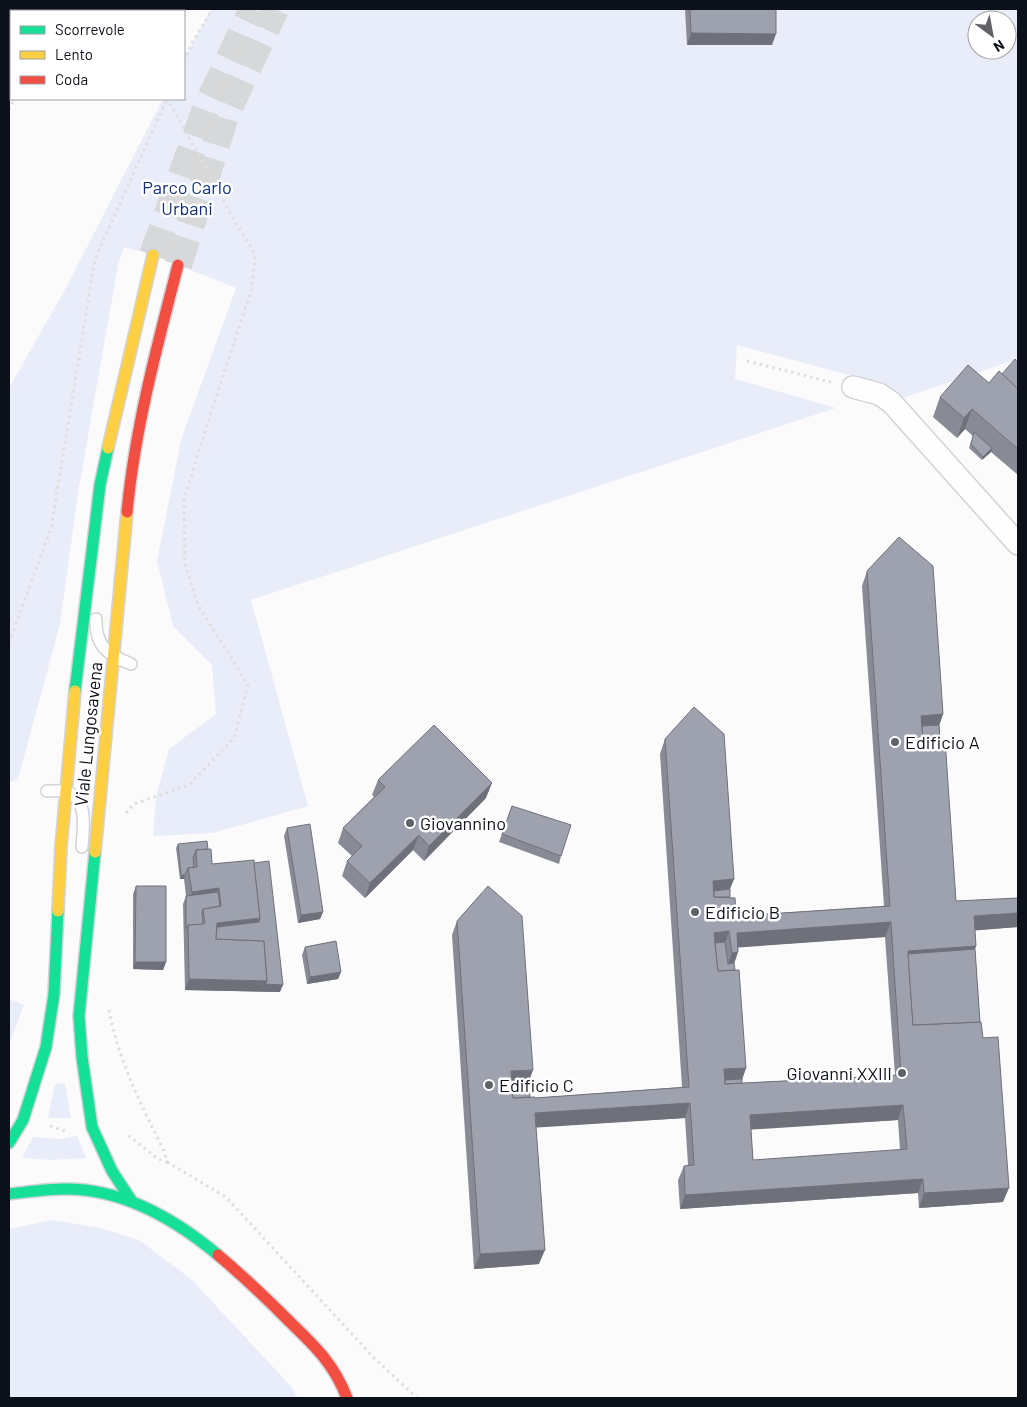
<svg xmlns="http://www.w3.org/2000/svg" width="1027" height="1407" font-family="Barlow,sans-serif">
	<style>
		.green { fill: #e8edf9; fill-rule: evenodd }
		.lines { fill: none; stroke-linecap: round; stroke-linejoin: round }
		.primary-tunnel { stroke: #d7d8d9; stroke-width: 28; stroke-dasharray: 28 14; stroke-linecap: butt }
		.lane-casing { stroke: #d1d3d8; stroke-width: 14 }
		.street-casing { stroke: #d1d3d8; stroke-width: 24 }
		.fast-casing { stroke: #d1d3d8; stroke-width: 14 }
		.slow-casing { stroke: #d1d3d8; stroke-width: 14 }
		.jam-casing { stroke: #d1d3d8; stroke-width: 14 }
		.path { stroke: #dedede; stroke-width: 3; stroke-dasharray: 2.5 4; stroke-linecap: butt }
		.lane { stroke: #fefefe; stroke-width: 11 }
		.street { stroke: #fefefe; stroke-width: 21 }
		.fast { stroke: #16e098; stroke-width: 11 }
		.slow { stroke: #ffcf43; stroke-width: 11 }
		.jam { stroke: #f24e42; stroke-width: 11 }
		.wall { fill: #888b96; fill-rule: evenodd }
		.shaded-wall { fill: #6f717a }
		.building { fill: #9ea2ae; stroke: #6f717a; fill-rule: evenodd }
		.poi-dot { fill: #606267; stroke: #fff; stroke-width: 2 }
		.labels { text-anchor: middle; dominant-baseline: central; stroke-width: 5; stroke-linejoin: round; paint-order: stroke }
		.park-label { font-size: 18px; fill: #102e79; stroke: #fff }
		.street-label { font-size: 18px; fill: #0c1018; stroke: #fff }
		.poi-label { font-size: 18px; fill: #0c1018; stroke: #fff; text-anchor: start }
	</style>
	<rect width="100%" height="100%" fill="#fbfbfb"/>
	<g class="green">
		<path d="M211 9H1018V359L891 402 853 376 737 345 735 379 836 408 251 600 308 806 213 833 153 836 156 797 169 749 216 714 212 665 173 626 157 561 181 440 236 288 153 255 124 247 118 265 79 487 60 624 18 779 9 783V388L68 284 163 99H184V59ZM977 20H1007V50H977Z"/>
		<path d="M9 999 24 1005 9 1045Z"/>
		<path d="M58 1083 65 1084 71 1118H48L54 1087Z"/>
		<path d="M77 1136 86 1158 52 1160 22 1158 33 1137 60 1139Z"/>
		<path d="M52 1220 100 1228 139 1240 191 1279 289 1384 298 1398H9V1229Z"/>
	</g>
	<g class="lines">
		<g class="primary-tunnel">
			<path d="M153 255 206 109 253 9"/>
			<path d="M178 265 225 116 275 9"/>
		</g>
		<g class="lane-casing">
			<g id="lane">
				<path d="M96 619C95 646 108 655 131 664"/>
				<path d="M47 791C54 791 62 790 67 792 89 800 83 830 82 847"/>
			</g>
		</g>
		<g class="street-casing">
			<path id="street" d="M853 387 879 394 891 402 1018 544"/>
		</g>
		<g class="fast-casing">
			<g id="fast">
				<path d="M75 691 100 485 108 448"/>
				<path d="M95 852 79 1016 82 1057 92 1127 112 1171 131 1200"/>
				<path d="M9 1143 23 1120 46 1047 54 994 58 911"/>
				<path d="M9 1194C28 1192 47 1189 66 1189 124 1189 175 1219 218 1255"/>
			</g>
		</g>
		<g class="slow-casing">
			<g id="slow">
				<path d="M108 448 153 255"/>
				<path d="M95 852 127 512"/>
				<path d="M58 911 61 847 75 691"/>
			</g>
		</g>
		<g class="jam-casing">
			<g id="jam">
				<path d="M127 512C135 428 157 346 178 265"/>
				<path d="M218 1255C243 1276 266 1298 289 1321 315 1346 334 1364 347 1398"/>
			</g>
		</g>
		<g class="path">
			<path d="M50 11 51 9"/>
			<path d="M184 61 193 41 213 9"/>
			<path d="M9 110 14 99"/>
			<path d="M747 361 831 382"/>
			<path d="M9 643 51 528 95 259 167 99"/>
			<path d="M126 813 134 804 189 785 234 738 248 685 198 605 185 564 184 500 206 428 252 288 255 254 231 215 168 99"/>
			<path d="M109 1010C119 1063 141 1104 164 1151L167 1162 158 1159 128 1135"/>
			<path d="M50 1126 65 1131"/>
			<path d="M167 1162 226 1197 373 1357 417 1398"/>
		</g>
		<use href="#lane" class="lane"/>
		<use href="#street" class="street"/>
		<use href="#fast" class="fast"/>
		<use href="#slow" class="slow"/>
		<use href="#jam" class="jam"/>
	</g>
	<g class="wall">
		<path d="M685 9H776L772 45H687Z"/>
		<path d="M1018 363V475L991 452 982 460 969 448 973 436 965 429 957 438 933 417 940 397 989 383Z"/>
		<path d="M867 571 943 714 939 725 956 901 1018 898V927L975 930 976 946 975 949 980 1022 1003 1202 919 1208 918 1193 680 1209 678 1180 684 1166 688 1165 685 1118 536 1127 539 1264 474 1269 452 935 457 921 529 1080 530 1097 535 1098 682 1087 660 754 665 739 734 879 730 889V897L736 916 884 906 862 586ZM885 937 895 1075 742 1083V1079L746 1068 734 963 738 952V947ZM898 1120 900 1150 753 1160 751 1129Z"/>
		<path d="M378 780 486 798 424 861 413 850 365 898 342 876 347 861 352 856 338 843 343 828 374 797 372 795Z"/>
		<path d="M512 806 561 856 559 864 499 842Z"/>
		<path d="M287 828 323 912 320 919 298 923 284 836Z"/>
		<path d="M178 844 208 849 212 864 280 992 185 990 183 904 186 896 184 879H180L176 848Z"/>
		<path d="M136 886 166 962 163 970 133 969V894Z"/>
		<path d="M305 947 341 972 338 979 307 984 302 955Z"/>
	</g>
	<g class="shaded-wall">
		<path d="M691 33 776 34 772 45H687Z"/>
		<path d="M972 409 965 429 957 438 964 418Z"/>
		<path d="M992 448 991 452 982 460 983 457Z"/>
		<path d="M943 714 938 729 917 731 921 716Z"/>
		<path d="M492 783 486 798 424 861 429 846Z"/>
		<path d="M419 835 413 850 365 898 370 883Z"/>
		<path d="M181 875H185L184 879H180Z"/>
		<path d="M734 879 728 893 709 895 713 881Z"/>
		<path d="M219 888 215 900 188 904 192 892Z"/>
		<path d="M323 912 320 919 298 923 301 915Z"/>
		<path d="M1018 913V927L969 931 974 916Z"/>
		<path d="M260 918 256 930 215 934 217 923Z"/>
		<path d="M891 922 885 937 731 948 737 933Z"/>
		<path d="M729 931 724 946 710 948 714 933Z"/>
		<path d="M976 946 971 961 907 965 908 951Z"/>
		<path d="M738 952 733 967 726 968 732 953Z"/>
		<path d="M135 962H166L163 970 133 969Z"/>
		<path d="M341 972 338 979 307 984 310 977Z"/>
		<path d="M189 979 267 981 283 985 280 992 185 990Z"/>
		<path d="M746 1068 741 1083 720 1084 724 1069Z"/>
		<path d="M533 1070 528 1084 508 1086 511 1071Z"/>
		<path d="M690 1103 685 1118 530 1128 535 1113Z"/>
		<path d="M903 1105 898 1120 745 1130 750 1115Z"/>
		<path d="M923 1179 918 1193 680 1209 685 1195Z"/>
		<path d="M1009 1188 1003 1202 919 1208 924 1193Z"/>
		<path d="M545 1250 539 1264 474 1269 480 1254Z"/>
	</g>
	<g class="building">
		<path d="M690 9H776V34L691 33Z"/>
		<path d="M1015 359 1018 363V389L1002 374Z"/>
		<path d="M968 365 989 383 999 371 1018 389V449L972 409 964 418 940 397Z"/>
		<path d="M974 432 992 448 983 457 971 444Z"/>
		<path d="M899 537 933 566 943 714 921 716 923 741 945 739 956 901 1018 898V913L974 916 976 946 908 951 913 1025 981 1022 983 1038 998 1037 1009 1188 924 1193 923 1179 685 1195 684 1166 694 1165 690 1103 535 1113 545 1250 480 1254 457 921 488 886 522 916 533 1070 511 1071 513 1098 535 1097V1098L689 1087 665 739 694 707 724 734 734 879 713 881 714 897 735 898 736 916 890 906 867 571ZM891 922 901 1075 725 1084 724 1069 746 1068 739 970 718 971 714 933 729 931 732 953 738 952 737 933ZM903 1105 907 1149 753 1160 750 1115Z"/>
		<path d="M434 725 492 783 429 846 419 835 370 883 347 861 362 846 343 828 385 787 378 780Z"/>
		<path d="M939 725 940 740 923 741 922 726Z"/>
		<path d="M512 806 571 825 561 856 502 834Z"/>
		<path d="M310 824 323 912 301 915 287 828Z"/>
		<path d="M207 841 208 849 196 850 193 858 194 867 188 868 185 875H181L178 844Z"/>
		<path d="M211 849 212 864 254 860 260 918 217 923 216 939 264 941 267 981 189 979 188 925 205 923 203 909 221 906 219 888 192 892 188 868 197 867 196 850Z"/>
		<path d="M269 861 283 985 265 984 267 981 264 941 216 939 217 927 259 922 260 918 254 863Z"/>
		<path d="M136 886H166V962H135Z"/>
		<path d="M730 889V897H714V891Z"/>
		<path d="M218 892 220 906 203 909 202 912 203 924 188 925 186 929V896Z"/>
		<path d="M336 941 341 972 310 977 305 947Z"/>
		<path d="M725 942 728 964 734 963 735 970 718 971 715 943Z"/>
		<path d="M975 949 980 1022 913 1025 908 954Z"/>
		<path d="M742 1079V1083L725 1084V1080Z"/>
		<path d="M529 1080 530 1097 513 1098 512 1082Z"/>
	</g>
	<g class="poi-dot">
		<circle cx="895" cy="742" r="5"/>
		<circle cx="410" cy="823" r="5"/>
		<circle cx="695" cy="912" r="5"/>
		<circle cx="902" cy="1073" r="5"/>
		<circle cx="489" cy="1085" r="5"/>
	</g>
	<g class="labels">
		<g class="park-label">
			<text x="187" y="187">Parco Carlo<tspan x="187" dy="21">Urbani</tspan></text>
		</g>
		<g class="street-label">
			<text transform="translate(88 734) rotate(-84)">Viale Lungosavena</text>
		</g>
		<g class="poi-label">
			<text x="905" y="742">Edificio A</text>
			<text x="420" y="823">Giovannino</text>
			<text x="705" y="912">Edificio B</text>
			<text x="892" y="1073" text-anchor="end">Giovanni XXIII</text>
			<text x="499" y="1085">Edificio C</text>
		</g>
	</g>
	<rect width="1027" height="1407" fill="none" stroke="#0c1018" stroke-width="20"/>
	<rect x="10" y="10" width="175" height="90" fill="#ffffff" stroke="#9e9fa3"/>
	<rect x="20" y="26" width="25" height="8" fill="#16e098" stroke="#9e9fa3"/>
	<text x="55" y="35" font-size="15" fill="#0c1018">Scorrevole</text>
	<rect x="20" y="51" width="25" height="8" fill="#ffcf43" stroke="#9e9fa3"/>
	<text x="55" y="60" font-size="15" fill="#0c1018">Lento</text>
	<rect x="20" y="76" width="25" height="8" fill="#f24e42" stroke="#9e9fa3"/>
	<text x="55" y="85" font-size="15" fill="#0c1018">Coda</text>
	<g transform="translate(992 35) rotate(148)"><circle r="24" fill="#ffffff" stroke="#9e9fa3"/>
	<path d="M0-4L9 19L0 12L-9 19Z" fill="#606267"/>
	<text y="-8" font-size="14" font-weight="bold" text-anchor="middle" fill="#0c1018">N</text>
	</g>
</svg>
